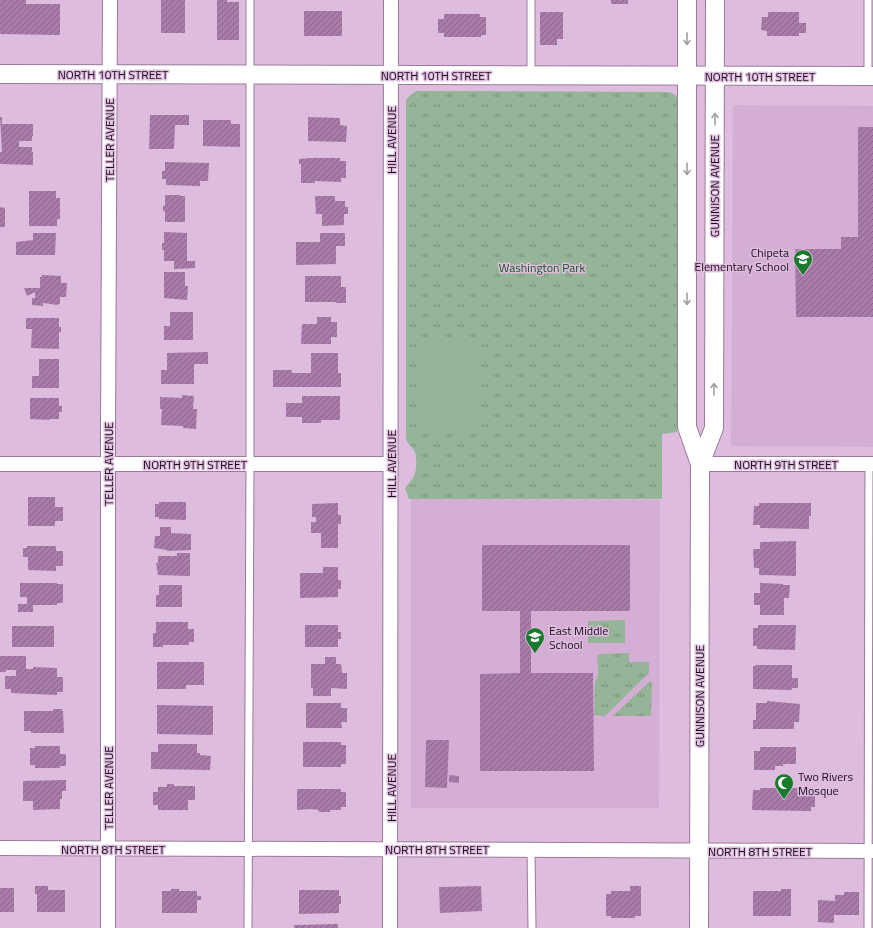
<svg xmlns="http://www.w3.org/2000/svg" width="873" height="928" font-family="'Titillium Web',sans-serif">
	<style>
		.built { fill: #d5aed6 }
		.grass { fill: url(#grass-tufts) }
		.pitch { fill: #96b497 }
		.building { fill: url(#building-hatch) }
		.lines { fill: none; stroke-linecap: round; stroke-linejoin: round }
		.service-casing { stroke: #9a7a9a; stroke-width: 9 }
		.minor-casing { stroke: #9a7a9a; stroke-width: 16 }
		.tertiary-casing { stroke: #9a7a9a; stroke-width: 20 }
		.service { stroke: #fff; stroke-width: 7 }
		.minor { stroke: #fff; stroke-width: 14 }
		.tertiary { stroke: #fff; stroke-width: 18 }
		.oneway { stroke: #a39ea3 }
		.labels { text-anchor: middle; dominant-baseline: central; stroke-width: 3; stroke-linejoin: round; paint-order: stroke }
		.street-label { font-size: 12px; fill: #190d19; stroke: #debcde }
		.poi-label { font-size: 12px; fill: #190d19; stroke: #debcde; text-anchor: start }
		.park-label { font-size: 12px; fill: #0c561b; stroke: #debcde }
	</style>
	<defs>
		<pattern id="grass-tufts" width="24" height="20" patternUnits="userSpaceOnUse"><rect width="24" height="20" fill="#96b497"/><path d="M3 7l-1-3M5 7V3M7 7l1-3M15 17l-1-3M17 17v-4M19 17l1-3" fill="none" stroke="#7a917a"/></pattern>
		<pattern id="building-hatch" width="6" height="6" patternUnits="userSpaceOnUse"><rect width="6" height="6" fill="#a87ba9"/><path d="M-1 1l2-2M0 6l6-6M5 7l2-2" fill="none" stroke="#886389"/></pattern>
	</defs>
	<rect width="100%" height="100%" fill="#debcde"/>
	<g class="built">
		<path d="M733 105 873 106V447L731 446Z"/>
		<path d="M411 499 660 500 659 808H411Z"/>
	</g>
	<g class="grass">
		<path d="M417 91 668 92C674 93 676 95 678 100L677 432 662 434V499H409L405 488C408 484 411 481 413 478 417 473 417 457 415 452 412 446 407 444 406 438V101C408 96 412 93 417 91Z"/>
		<path d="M625 620V643H588V621Z"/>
		<path d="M629 653V662H649V673L605 716 594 715 595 681C601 675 597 664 597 655L601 654Z"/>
		<path d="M650 681 652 682 651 716H613Z"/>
	</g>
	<rect class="pitch" x="422" y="340" width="58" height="94"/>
	<g class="building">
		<path d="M0 0H26V4H60V35L0 34Z"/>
		<rect x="161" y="0" width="24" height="33"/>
		<path d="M217 0H227V2H239V40H217Z"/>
		<rect x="611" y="0" width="17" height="4"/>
		<rect x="304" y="11" width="38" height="25"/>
		<path d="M540 12H563V39H557V45H540Z"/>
		<path d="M768 12H799V23H806V33H799V36H767V31L761 30 762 17H768Z"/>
		<path d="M444 14H480V17H486V35H481V37H444V33H438V19H444Z"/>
		<path d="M150 115H189V125H175L174 149H149Z"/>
		<path d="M0 117H2V124H33V136H32V141H19V147H32V152H33V165L0 164V152H2Z"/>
		<path d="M308 117 340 118V125L347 126 346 142 308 141Z"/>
		<path d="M203 120H231V124H240V147L203 146Z"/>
		<path d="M858 127H873V317H796L795 249H841V237H858Z"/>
		<path d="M311 158H340V161H346V178H341V182L315 181V183H301V164H299V159Z"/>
		<path d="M165 162 209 163 208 181H200V186L166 185V179H162V171H165Z"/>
		<path d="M29 191H56V198H60V219H57V226H29Z"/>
		<path d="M165 195H180V196H185V222H165V211H163V206H165Z"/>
		<path d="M315 196H335V201H345V207H348V214H344V225L322 226V214H316Z"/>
		<path d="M0 207 5 208V227H0Z"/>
		<path d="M164 232 187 233V261H195V268L174 269V261H164V250H162V243H164Z"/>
		<path d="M33 233H56L55 255H16V242L33 240Z"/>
		<path d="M320 233H345V246H336V264L296 265V242H320Z"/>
		<path d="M164 272H185V286H188L187 300 164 298Z"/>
		<path d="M42 275 61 276V283H67L66 297H60V304H58V305L43 303V306L32 305V298H35V292L27 296 24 288H40V277H42Z"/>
		<path d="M305 276H341V287H346V303H336V302H305Z"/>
		<path d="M170 312H193V340H164V326H170Z"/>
		<path d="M317 317H331V322H337V337H331V344H301L302 324H317Z"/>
		<path d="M26 318H59V327H61V332H59V349L31 348 32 329H26Z"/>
		<path d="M208 352V364H194V384H161V370H167V353Z"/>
		<path d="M311 353H338V373H341V387H273V370H292V373H311Z"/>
		<path d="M39 359H59V388H32V376H39Z"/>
		<path d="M182 395 194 396 193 409H197L196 429 183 428V426L161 425 162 409H160V397L182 398Z"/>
		<path d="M302 396H340V420H321V423H302V417H286V403H302Z"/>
		<path d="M30 398H59V406H62V412H59V419H49V420L30 419Z"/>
		<path d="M28 497H55V507H63V521H55V526H28Z"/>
		<path d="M159 502H186V520L159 519V517H155V504H159Z"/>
		<path d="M338 503V515H341V524H338V548H321V533H311V522H316V517H312V504Z"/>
		<path d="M759 503H811V516H809V529L760 528V525H753L754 506H759Z"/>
		<path d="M160 527H171V533L191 534V550L167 551V550L154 548 155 536H160Z"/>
		<path d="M796 541V576L759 575V568H754L753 549H760V542Z"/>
		<path d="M482 545H630V611H531V673H593L594 771H480V674L520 673V611H482Z"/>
		<path d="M27 546H56V551H63V566H56V571L28 570V557H23V548H27Z"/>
		<path d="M177 553H190V576L158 575 156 563H158V556H177Z"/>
		<path d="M323 567H338V580H341V589H338V597L300 598V573H323Z"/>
		<path d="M20 583H57V584H63V603H57V605H33V612H18V604H27V597H20Z"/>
		<path d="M760 583 783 584V585H790L789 598H784V615H760V605H754V593H760Z"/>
		<path d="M159 585H182V607H156V595H159Z"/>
		<path d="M156 622H188V629H194V642H189V645H163V647H153V633H156Z"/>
		<path d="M305 625H338V632H341V639H338V647H305Z"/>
		<path d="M758 625H796L795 650 757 649V646H753V628H758Z"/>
		<rect x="12" y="626" width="42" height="21"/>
		<path d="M0 656H26V669H33V667L57 668V677H63V692H57V695L11 693V689H5V676H16V670H6V672H0Z"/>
		<path d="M325 657H336V664H341L342 673H347V689L331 688V696H313V688H311V664H325Z"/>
		<path d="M157 662H204V685H186V689H157Z"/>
		<path d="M756 665H792V678H798V688H792V690L753 689V666H756Z"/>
		<path d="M767 701 800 704 799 722H794V729H753V720H756V703H767Z"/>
		<path d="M306 703H341V708H347V722H341L342 728H306Z"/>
		<path d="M157 705 213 706V735L157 734Z"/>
		<path d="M53 709H62V711H63L64 733H31V731H24V711H53Z"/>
		<path d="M426 740H449L447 788 425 787Z"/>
		<path d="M303 742H341V745H346V764H341V767H303Z"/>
		<path d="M158 744H197V753H200V755L211 756 210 770 151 769V752H158Z"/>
		<path d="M35 746H60V754H66V766H60V768H35V765H30V748H35Z"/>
		<path d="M760 747H796V764H783V766H775V770H754V751H760Z"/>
		<path d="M449 775 459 776V783L449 782Z"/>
		<path d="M66 780V791H62V799H60V809L33 810V801H23V781Z"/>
		<path d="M167 784H174V786H195V800H188V810H158V805H153V792H158V787H167Z"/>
		<path d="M760 788H811V793H815V807H811V811L752 810 753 790H760Z"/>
		<path d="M297 789H341V792H346V807H341V810H330V812H319V810L311 809 297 810Z"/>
		<path d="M35 886H48V890H65V912H37V894H35Z"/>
		<path d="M481 886 482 911 440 913 439 887Z"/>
		<path d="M630 886H641V916H635V918H611V916H606V894H611V891H630Z"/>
		<rect x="0" y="888" width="14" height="24"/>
		<path d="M171 889H179V891H197V896H201V900H197V913H162V891H171Z"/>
		<path d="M781 889H791V916H753V891H781Z"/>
		<path d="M299 890H339V896H341V904H339V913L299 914Z"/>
		<path d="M844 892H859V915H834V923L818 922V900L835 901V895H844Z"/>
		<path d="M338 924V928H294V925Z"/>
	</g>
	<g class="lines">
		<g class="service-casing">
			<g id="service">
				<path d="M868 0V76"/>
				<path d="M531 75V0"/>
				<path d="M531 850 532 928"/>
				<path d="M248 928 250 464V0"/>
				<path d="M868 928 869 464"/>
			</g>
		</g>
		<g class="minor-casing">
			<g id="minor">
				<path d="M0 464H391"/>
				<path d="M700 464H873"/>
				<path d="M0 848 873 851"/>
				<path d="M108 928V435L110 0"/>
				<path d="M390 928 391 0"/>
			</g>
		</g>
		<g class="tertiary-casing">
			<g id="tertiary">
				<path d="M687 0V427L700 464 699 928"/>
				<path d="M0 74 873 76"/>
				<path d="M700 464 714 428 715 0"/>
			</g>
		</g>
		<use href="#service" class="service"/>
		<use href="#minor" class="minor"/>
		<use href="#tertiary" class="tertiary"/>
	</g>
	<defs><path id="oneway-shaft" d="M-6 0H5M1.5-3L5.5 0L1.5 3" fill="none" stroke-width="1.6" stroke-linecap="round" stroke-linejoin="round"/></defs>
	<g class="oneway">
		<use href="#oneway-shaft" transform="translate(687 39) rotate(90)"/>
		<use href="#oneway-shaft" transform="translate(715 119) rotate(-90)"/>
		<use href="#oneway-shaft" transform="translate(687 169) rotate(90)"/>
		<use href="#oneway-shaft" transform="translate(687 299) rotate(90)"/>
		<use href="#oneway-shaft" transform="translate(714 389) rotate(-90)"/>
	</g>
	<defs>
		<g id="school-pin" transform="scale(1)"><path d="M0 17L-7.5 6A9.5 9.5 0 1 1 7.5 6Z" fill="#197a2c" stroke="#debcde"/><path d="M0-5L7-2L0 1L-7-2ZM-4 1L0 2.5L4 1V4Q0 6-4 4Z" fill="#fff"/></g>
		<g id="mosque-pin" transform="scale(1)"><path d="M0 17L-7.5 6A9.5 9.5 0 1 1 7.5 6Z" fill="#197a2c" stroke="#debcde"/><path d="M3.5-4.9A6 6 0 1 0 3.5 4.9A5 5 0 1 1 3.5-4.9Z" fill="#fff"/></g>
	</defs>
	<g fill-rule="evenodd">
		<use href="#school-pin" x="803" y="259"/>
		<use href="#school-pin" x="535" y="637"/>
		<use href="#mosque-pin" x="784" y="783"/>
	</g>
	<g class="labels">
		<g class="street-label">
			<text x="113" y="74">NORTH 10TH STREET</text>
			<text x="436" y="75">NORTH 10TH STREET</text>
			<text x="760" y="76">NORTH 10TH STREET</text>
			<text transform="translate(109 140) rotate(-90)">TELLER AVENUE</text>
			<text transform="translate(391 140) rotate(-90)">HILL AVENUE</text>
			<text transform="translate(714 186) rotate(-90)">GUNNISON AVENUE</text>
			<text transform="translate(108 464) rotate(-90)">TELLER AVENUE</text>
			<text x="195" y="464">NORTH 9TH STREET</text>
			<text transform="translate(391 464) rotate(-90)">HILL AVENUE</text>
			<text x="786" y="464">NORTH 9TH STREET</text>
			<text transform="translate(699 696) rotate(-90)">GUNNISON AVENUE</text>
			<text transform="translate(108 788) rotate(-90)">TELLER AVENUE</text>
			<text transform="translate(391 788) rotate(-90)">HILL AVENUE</text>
			<text x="113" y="849">NORTH 8TH STREET</text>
			<text x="437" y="849">NORTH 8TH STREET</text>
			<text x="760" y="851">NORTH 8TH STREET</text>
		</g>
		<g class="poi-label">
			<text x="789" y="252" text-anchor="end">Chipeta<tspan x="789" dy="14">Elementary School</tspan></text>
			<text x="549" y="630">East Middle<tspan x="549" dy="14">School</tspan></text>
			<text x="798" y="776">Two Rivers<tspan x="798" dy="14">Mosque</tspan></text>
		</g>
		<g class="park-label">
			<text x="542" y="267">Washington Park</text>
		</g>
	</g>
</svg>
